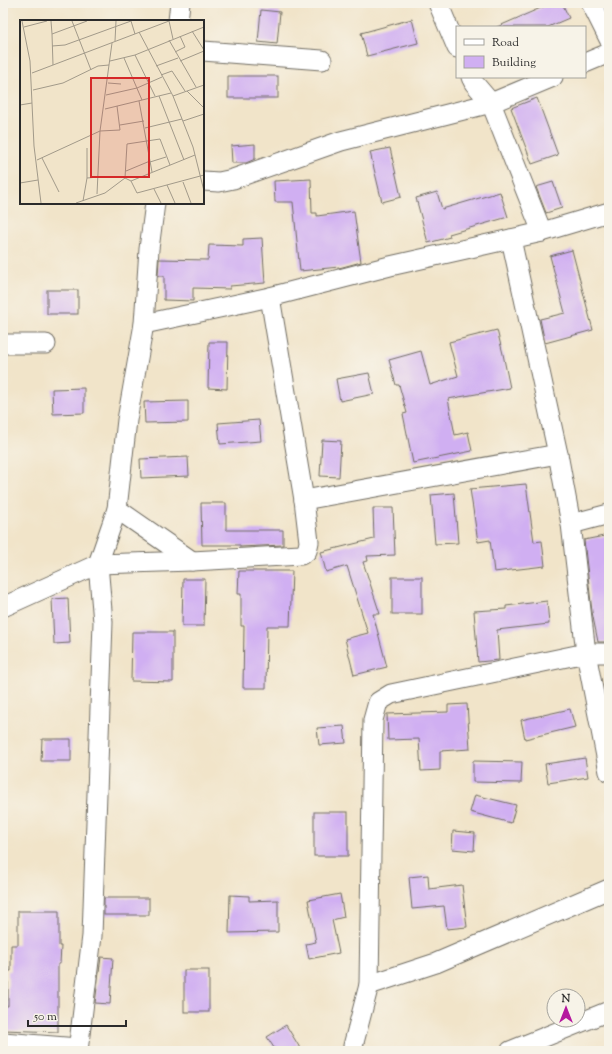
<svg xmlns="http://www.w3.org/2000/svg" width="612" height="1054" font-family="'Sorts Mill Goudy',serif">
	<style>
		.building { fill: #d0aff2 }
		.lines { fill: none; stroke-linecap: round; stroke-linejoin: round }
		.minor-casing { stroke: #706c62; stroke-width: 21 }
		.minor { stroke: #fff; stroke-width: 19 }
		.inset-road { fill: none; stroke: #a29a8a; stroke-width: 1 }
		.view { fill: #d62828; fill-opacity: 0.15; stroke: #d62828; stroke-width: 2 }
		.inset-edge { fill: none; stroke: #2b2b2b; stroke-width: 2 }
	</style>
	<rect width="100%" height="100%" fill="#f7f3e8"/>
	<filter id="ink" filterUnits="userSpaceOnUse"><feTurbulence type="fractalNoise" baseFrequency=".025" numOctaves="2"/><feDisplacementMap in="SourceGraphic" scale="8" xChannelSelector="R" yChannelSelector="G"/><feConvolveMatrix kernelMatrix="1 2 1 2 8 2 1 2 1" color-interpolation-filters="sRGB"/></filter>
	<filter id="wash" filterUnits="userSpaceOnUse"><feTurbulence type="fractalNoise" baseFrequency=".012" numOctaves="4" result="noise"/><feDisplacementMap in="SourceGraphic" scale="16" xChannelSelector="R" yChannelSelector="G"/><feGaussianBlur stdDeviation="0.9" result="paint"/><feColorMatrix in="noise" values="0 0 0 0 0 0 0 0 0 0 0 0 0 0 0 0 0 1.4 0 .05"/><feComposite in="paint" operator="in"/></filter>
	<g filter="url(#wash)">
		<rect width="100%" height="100%" fill="#f1e4c9"/>
		<g id="blocks">
			<g class="building">
				<path d="M552 3H562L569 18 548 27H497Z"/>
				<path d="M261 10 280 12 277 44 258 42Z"/>
				<path d="M412 19 418 43 367 56 361 33Z"/>
				<rect x="228" y="76" width="50" height="22"/>
				<path d="M537 98 558 155 532 164 511 108Z"/>
				<path d="M255 144V159L246 163H232L231 146Z"/>
				<path d="M390 148 401 197 382 202 370 152Z"/>
				<path d="M311 179 312 213H317V216L354 211 361 262 339 268V267L300 271 293 202H275L274 181Z"/>
				<path d="M553 182 562 208 546 213 536 187Z"/>
				<path d="M437 192 442 209 500 192 508 217 449 234 450 237 428 243 416 198Z"/>
				<path d="M262 238 265 283 230 286V289L193 288V301L164 300V276H158L159 259 208 260 209 245 243 246V239Z"/>
				<path d="M572 250 593 330 545 343 540 319 565 313 550 256Z"/>
				<rect x="47" y="290" width="31" height="24"/>
				<path d="M497 330 503 354 510 388 448 399 455 435 468 432 472 451 413 463 403 414 407 413 399 385H396L389 360 421 351 430 385 458 376 449 342Z"/>
				<path d="M209 342H228L227 389 208 388Z"/>
				<path d="M369 373 374 394 340 401 336 379Z"/>
				<path d="M84 388V413L53 414 52 389Z"/>
				<path d="M188 401V422L145 423 144 402Z"/>
				<path d="M259 420 261 441 220 444 218 423Z"/>
				<path d="M322 440 341 441 339 477 320 476Z"/>
				<path d="M188 457 189 476 141 478 140 459Z"/>
				<path d="M526 484 534 542 542 541 545 566 494 572 490 540 478 542 470 489Z"/>
				<path d="M454 493 458 543 435 544 431 495Z"/>
				<path d="M201 503H226V530H283V545L240 547V545H202Z"/>
				<path d="M373 508H393L395 555 367 556 368 561 363 562 380 614H373L387 667 354 675 345 639 368 633 347 566 326 572 321 552 374 539Z"/>
				<path d="M609 535V642H598L592 612 584 540Z"/>
				<path d="M239 571H292L290 626H267L266 688H243L244 626H241V594H238Z"/>
				<rect x="392" y="577" width="30" height="37"/>
				<path d="M183 579H205L204 626H182Z"/>
				<path d="M68 598 70 643 54 644 52 599Z"/>
				<path d="M547 601 549 624 497 630 499 660 478 662 474 611 506 609V606Z"/>
				<path d="M132 632H173V682L131 681Z"/>
				<path d="M467 704 470 749 440 751V770L421 771 419 739 388 740 387 714 448 712V705Z"/>
				<path d="M570 709 575 727 525 739 521 720Z"/>
				<path d="M344 726 346 743 319 745 317 728Z"/>
				<path d="M42 739H71V761H41Z"/>
				<path d="M585 758 588 777 548 783 545 764Z"/>
				<path d="M473 761 522 762 521 783 473 782Z"/>
				<path d="M475 795 516 805 511 823 470 812Z"/>
				<rect x="314" y="812" width="34" height="44"/>
				<path d="M453 831 475 833 474 851 452 849Z"/>
				<path d="M428 875 429 889 462 885 467 927 447 929 444 906 412 909 409 877Z"/>
				<path d="M340 894 344 917 332 920 339 953 309 959 306 944 316 942 308 900Z"/>
				<path d="M230 895 249 896V901L278 900V932L229 933Z"/>
				<rect x="104" y="898" width="45" height="17"/>
				<path d="M18 911H59V946H61L60 964H58V1032L3 1030 4 1006H8V971H11V945H18Z"/>
				<path d="M101 957 113 958 110 1004 95 1003Z"/>
				<rect x="184" y="970" width="25" height="42"/>
				<path d="M286 1025 300 1048 295 1051H276L267 1037Z"/>
			</g>
		</g>
	</g>
	<g filter="url(#ink)">
		<use href="#blocks" fill-opacity="0" stroke="#706c62" stroke-width="1"/>
		<g class="lines">
			<g class="minor-casing">
				<g id="minor">
					<path d="M438 3 457 48"/>
					<path d="M591 3 609 39"/>
					<path d="M178 21 180 3"/>
					<path d="M203 51 322 60"/>
					<path d="M585 63 609 53"/>
					<path d="M471 77 474 83 491 103 542 232"/>
					<path d="M203 181 219 182 233 179 341 141 491 103 553 77"/>
					<path d="M511 239 558 454 571 524 586 653 609 772"/>
					<path d="M144 324 270 297 390 266 542 232 609 212"/>
					<path d="M3 344H46"/>
					<path d="M304 500 558 454"/>
					<path d="M117 509 192 561"/>
					<path d="M571 524 609 514"/>
					<path d="M3 607 98 564 192 561 301 555 307 551 309 542 304 500 270 297"/>
					<path d="M369 985 436 963 609 889"/>
					<path d="M3 1042 78 1048"/>
					<path d="M78 1051 92 936 103 622 98 564 117 509 127 420 144 324 149 249 155 203"/>
					<path d="M354 1051 353 1046 369 985 373 720 378 702 391 694 586 653H609"/>
					<path d="M510 1051 609 1011"/>
				</g>
			</g>
			<use href="#minor" class="minor"/>
		</g>
	</g>
	<g transform="translate(20 20)">
		<rect width="184" height="184" fill="#f1e4c9"/>
		<path class="inset-road" d="M2 1 10 41 14 126 21 183M31 1 32 14M52 1 71 50M111 1 115 14M149 1 153 19M4 7 27 1M172 11 184 30M119 12 153 76 173 127 184 171M149 20 176 67M95 21 96 1M32 26 45 25 111 1M155 32 165 27 160 16M115 35 135 76M104 38 122 80M90 41 115 35 184 7M160 41 184 31M33 45 32 14 67 1M136 46 158 38M12 53 149 1M141 55 152 51 165 71M88 63 101 64M13 70 43 63 78 46 89 45M167 71 184 88M86 75 117 68 142 57M139 76 164 140M153 76 184 65M119 81 132 152M0 85 12 83M85 89 151 73M163 101 184 94M100 105 124 101M125 108 162 99M67 128V158M22 138 39 172M17 140 80 111 100 110 97 86M130 142 146 137M150 145 140 119 107 124 105 158 111 161 117 173 184 155M106 151 130 141M111 161 175 135M163 162 171 183M0 163 18 160M147 165 155 183M134 169 141 183M77 174 80 111 92 23M63 181 67 158 79 157M56 183 85 173 105 158"/>
		<path class="view" d="M71 58H129V157H71Z"/>
		<rect width="184" height="184" class="inset-edge"/>
	</g>
	<rect width="612" height="1054" fill="none" stroke="#f7f3e8" stroke-width="16"/>
	<rect x="456" y="26" width="130" height="52" fill="#f7f3e8" stroke="#a5a39c"/>
	<rect x="464" y="39" width="20" height="6" fill="#ffffff" stroke="#a5a39c"/>
	<text x="492" y="46" font-size="12" fill="#2b2b2b">Road</text>
	<rect x="464" y="56" width="20" height="12" fill="#d0aff2" stroke="#a5a39c"/>
	<text x="492" y="66" font-size="12" fill="#2b2b2b">Building</text>
	<g transform="translate(566 1008)"><circle r="19" fill="#f7f3e8" stroke="#a5a39c"/>
	<path d="M0-3L7 15L0 10L-7 15Z" fill="#b5179e"/>
	<text y="-6" font-size="11" font-weight="bold" text-anchor="middle" fill="#2b2b2b">N</text>
	</g>
	<path d="M28 1020v6h98v-6" fill="none" stroke="#2b2b2b" stroke-width="2"/>
	<text x="34" y="1020" font-size="12" fill="#2b2b2b" stroke="#f7f3e8" stroke-width="3" paint-order="stroke">50 m</text>
</svg>
